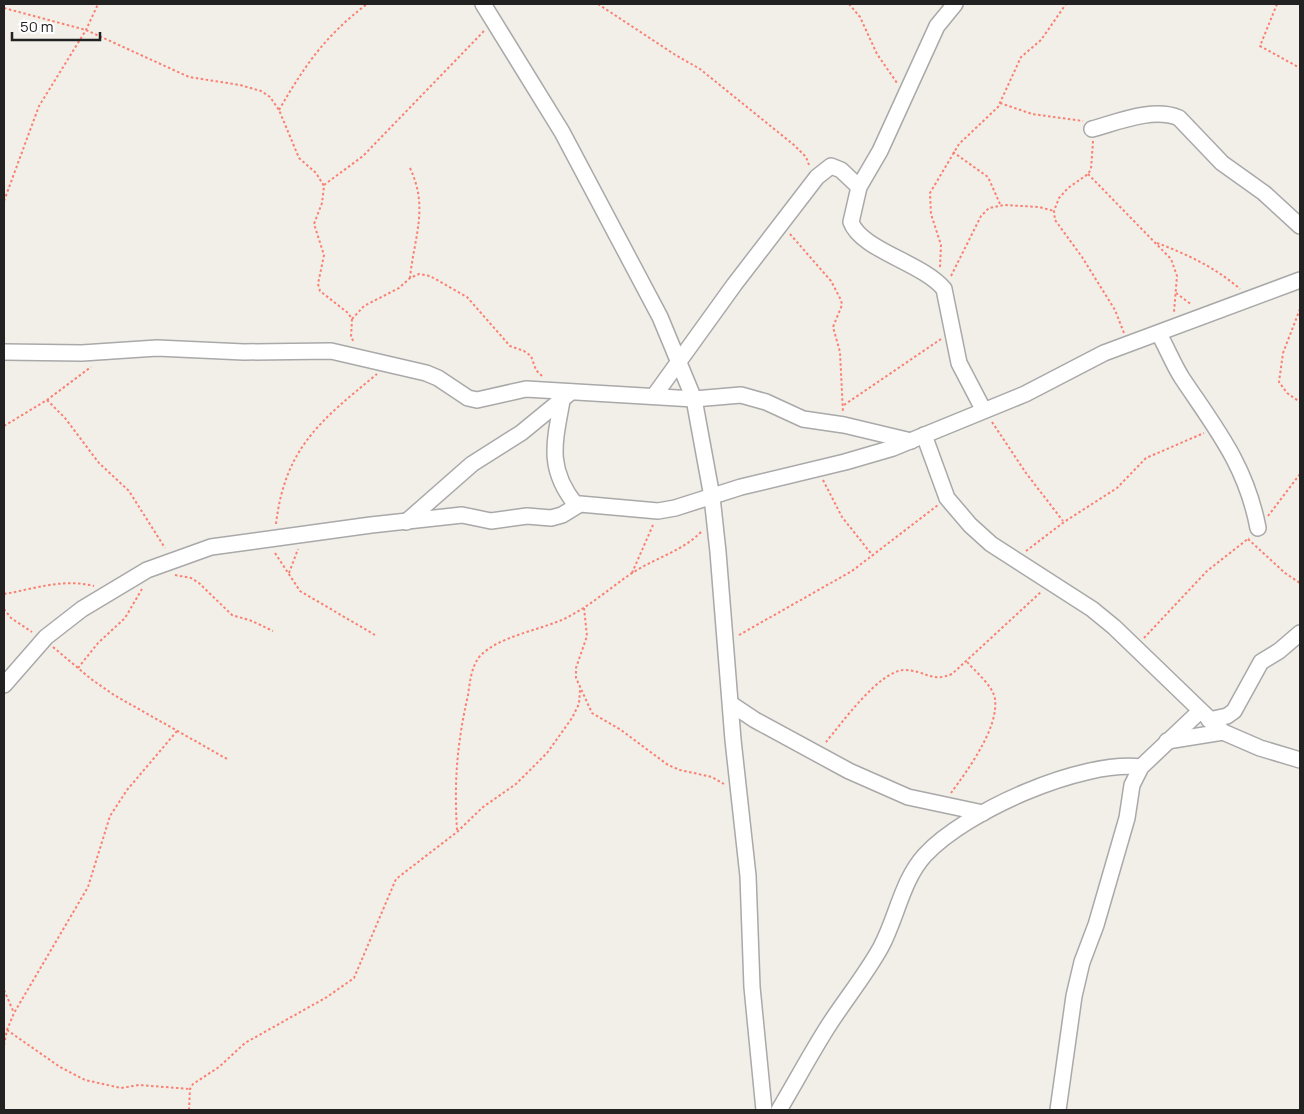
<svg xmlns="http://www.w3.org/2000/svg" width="1304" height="1114" font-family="Manrope,sans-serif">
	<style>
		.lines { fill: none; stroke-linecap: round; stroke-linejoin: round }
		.minor-casing { stroke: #a9a9a9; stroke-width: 18 }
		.path { stroke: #fa8072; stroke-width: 2; stroke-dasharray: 2.5 2.5; stroke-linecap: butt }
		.minor { stroke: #fff; stroke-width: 15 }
	</style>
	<rect width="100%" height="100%" fill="#f2efe9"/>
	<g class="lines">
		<g class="minor-casing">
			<g id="minor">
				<path d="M483 4 562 132 660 317 694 399 712 497 718 552 733 740 748 876 752 987 764 1110"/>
				<path d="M955 4 937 26 880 151 859 187 851 222C861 250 923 263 944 289L959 363 983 409"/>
				<path d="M1092 129C1118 122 1153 107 1179 118L1222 163 1264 193 1300 226"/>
				<path d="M1159 334C1167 348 1173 364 1182 378 1216 429 1246 465 1258 528"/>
				<path d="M4 352 82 353 157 348 244 352 331 351 426 373 438 378 468 398 477 400 526 389 694 399 741 395 766 402 803 419 844 425 911 441"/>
				<path d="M654 396 734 285 817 177 831 166 841 170 859 187"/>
				<path d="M562 401C554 444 547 469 576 505"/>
				<path d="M924 435 947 498 970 525 991 544 1092 609 1114 627 1223 732 1260 748 1300 760"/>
				<path d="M406 522 472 464 521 433 571 392"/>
				<path d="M4 685 46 637 82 609 147 570 211 547 371 525 462 515 491 521 527 516 551 518 562 515 580 504 658 511 675 508 741 487 845 462 893 448 1025 394 1104 353 1300 280"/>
				<path d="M731 704 755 720 849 771 908 797 983 813"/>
				<path d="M1209 720 1227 716 1234 711 1261 662 1279 651 1300 633"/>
				<path d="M1167 741 1223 732"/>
				<path d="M779 1110C795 1083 810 1055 827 1028 844 1001 865 976 881 947 897 917 902 880 925 855 966 811 1081 760 1141 767"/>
				<path d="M1058 1110 1074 996 1082 962 1096 925 1127 818 1132 785 1141 767 1199 712"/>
			</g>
		</g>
		<g class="path">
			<path d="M598 4 674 54 700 69 794 145 806 157 809 165"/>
			<path d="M849 4 860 17 877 54 897 83"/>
			<path d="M1277 4 1260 46 1300 68"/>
			<path d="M4 8 86 30 189 77 240 85 261 91 270 97 279 110 299 158 316 173 324 186 322 203 314 224 324 255 318 284 320 291 348 313 352 319 351 337 354 342"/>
			<path d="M1000 103 1032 114 1083 121"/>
			<path d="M279 110C305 65 325 36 367 4"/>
			<path d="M1093 141 1091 169 1088 174 1068 188 1059 198 1054 211 1055 220 1082 257 1115 310 1124 333"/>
			<path d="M953 152 988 177 1000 204"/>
			<path d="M410 168C429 208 414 237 410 278"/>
			<path d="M1088 174 1171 259 1177 276 1174 312"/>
			<path d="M324 185 363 156 484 31"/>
			<path d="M4 201 39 106 86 30 98 4"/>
			<path d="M790 234 831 281 841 300 842 305 833 327 840 352 843 413"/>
			<path d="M1157 243C1187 254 1216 268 1240 289"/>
			<path d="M940 267 941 245 931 214 930 193 959 144 998 107 1021 57 1041 40 1066 4"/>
			<path d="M951 276 981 216 989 208 1004 205 1039 207 1054 211"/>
			<path d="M1176 293 1192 305"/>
			<path d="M1300 309 1283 353 1279 382 1287 393 1300 402"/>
			<path d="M352 319 364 306 399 288 410 278 419 274 430 276 467 297 510 346 524 351 531 356 536 370 542 376"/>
			<path d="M47 400 65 418 99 463 129 491 165 548"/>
			<path d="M844 405 941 339"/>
			<path d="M992 422 1026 473 1063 521"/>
			<path d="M4 426 47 400 91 367"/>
			<path d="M823 480 842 517 873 556"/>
			<path d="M1268 516 1300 474"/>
			<path d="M276 524C285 448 320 421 377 374"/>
			<path d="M1248 539 1285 573 1300 583"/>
			<path d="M1026 551 1064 522 1117 488 1146 458 1204 433"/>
			<path d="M275 553 300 591 375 635"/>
			<path d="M289 573 298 549"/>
			<path d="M632 573 653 525"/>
			<path d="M175 575 191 578 199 583 232 615 252 621 273 631"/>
			<path d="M4 594C34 589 63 578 94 586"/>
			<path d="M584 608 587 636 576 668V678L592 713 621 730 668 765 680 770 712 777 724 784"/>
			<path d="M4 609 11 618 32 632"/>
			<path d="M739 635 852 571 938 505"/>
			<path d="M1144 638 1207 571 1249 538"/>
			<path d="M53 647 91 679 114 695 227 759"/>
			<path d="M78 668 98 643 125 618 142 589"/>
			<path d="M826 742C841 724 879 671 904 670 925 670 931 683 952 674L1042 591"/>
			<path d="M951 793C967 771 999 728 995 699 993 686 976 672 967 662"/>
			<path d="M457 830C454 781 457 744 468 695 470 682 471 667 480 656 499 636 541 630 566 618 590 606 610 588 632 573 655 558 683 551 702 531"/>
			<path d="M4 990 14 1013"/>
			<path d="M7 1030 60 1067 85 1080 121 1088 139 1085 190 1089"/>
			<path d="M4 1045 7 1030 14 1013 88 887 110 816 127 790 177 731"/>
			<path d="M189 1110 190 1089 193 1084 219 1067 245 1043 327 997 354 978 396 879 457 832 483 807 516 784 547 753 572 718 579 704 580 690"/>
		</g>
		<use href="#minor" class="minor"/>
	</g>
	<rect width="1304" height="1114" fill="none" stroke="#222222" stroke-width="10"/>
	<path d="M12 32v8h88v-8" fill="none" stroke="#222222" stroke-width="2.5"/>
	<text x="20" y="32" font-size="15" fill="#222222" stroke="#ffffff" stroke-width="4" paint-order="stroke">50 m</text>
</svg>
